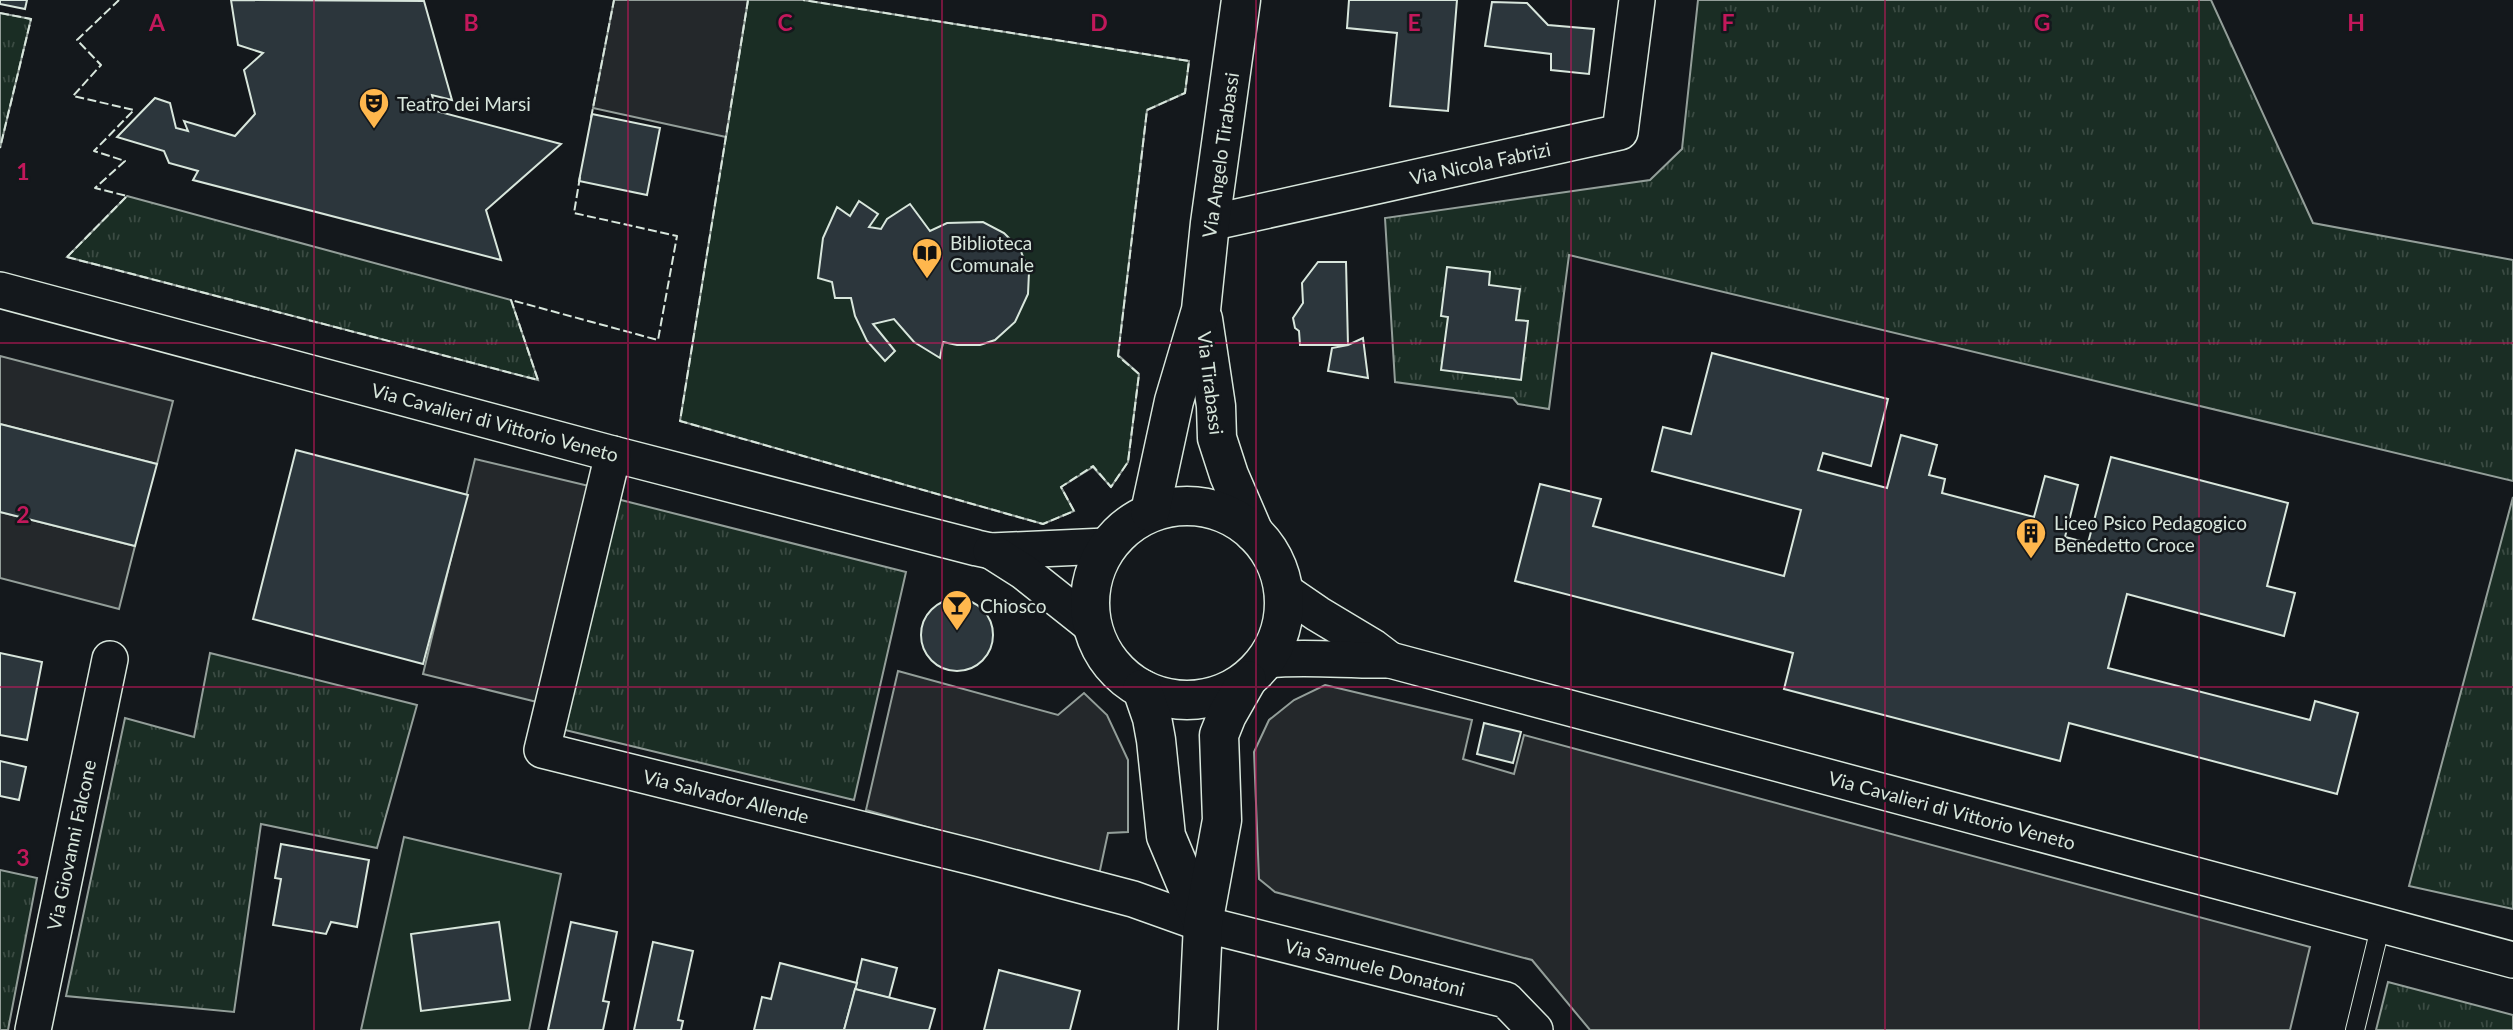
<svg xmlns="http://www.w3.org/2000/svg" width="2513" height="1030" font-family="Lato,sans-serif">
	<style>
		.grass { fill: url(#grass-tufts); stroke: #939e99; stroke-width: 2 }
		.garden { fill: #1a2d24; stroke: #939e99; stroke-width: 2 }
		.parking { fill: #24282b; stroke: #939e99; stroke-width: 2 }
		.building { fill: #2c363c; stroke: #d8e6dc; stroke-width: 2 }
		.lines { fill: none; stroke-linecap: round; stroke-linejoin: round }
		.service-casing { stroke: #d8e6dc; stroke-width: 20 }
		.minor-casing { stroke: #d8e6dc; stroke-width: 38 }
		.tertiary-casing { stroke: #d8e6dc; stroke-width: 41 }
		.service { stroke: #14181c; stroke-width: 18 }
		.minor { stroke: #14181c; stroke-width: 35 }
		.tertiary { stroke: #14181c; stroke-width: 38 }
		.fence { stroke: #d8e6dc; stroke-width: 2; stroke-dasharray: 9 3.5; stroke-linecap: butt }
		.grid { fill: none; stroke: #c2185b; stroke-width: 2; stroke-opacity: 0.55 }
		.labels { text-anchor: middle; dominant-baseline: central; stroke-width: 5; stroke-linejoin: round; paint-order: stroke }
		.poi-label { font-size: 19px; fill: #d8e6dc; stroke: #14181c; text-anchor: start }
		.street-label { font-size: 19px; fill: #d8e6dc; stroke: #14181c }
		.grid-label { font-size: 23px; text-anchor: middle; font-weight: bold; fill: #c2185b; stroke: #14181c; stroke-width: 5; stroke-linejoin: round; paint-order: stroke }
	</style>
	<defs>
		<pattern id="grass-tufts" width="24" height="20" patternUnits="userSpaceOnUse" patternTransform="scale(1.75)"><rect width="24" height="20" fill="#1a2d24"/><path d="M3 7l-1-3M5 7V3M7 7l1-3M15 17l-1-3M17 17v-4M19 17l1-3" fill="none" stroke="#3b4b43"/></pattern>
	</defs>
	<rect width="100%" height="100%" fill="#14181c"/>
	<g class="grass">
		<path d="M1698 0H2211L2313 223 2513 260V481L1569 255 1549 409 1518 404 1513 398 1395 382 1385 218 1650 180 1682 149Z"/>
		<path d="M0 13 31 19 0 148Z"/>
		<path d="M127 196 511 300 538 380 67 257Z"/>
		<path d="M2513 497V909L2409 886Z"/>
		<path d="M617 499 906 572 854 800 561 729Z"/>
		<path d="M210 653 417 705 377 848 261 824 234 1012 66 996 125 718 194 737Z"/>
		<path d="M0 870 37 878 8 1030H0Z"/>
		<path d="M2388 982 2513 1015V1030H2376Z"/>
	</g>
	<g class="garden">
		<path d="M748 0H803L1189 61 1185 93 1147 110 1118 355 1139 374 1128 462 1111 487 1093 467 1061 487 1074 511 1043 524 680 421Z"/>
		<path d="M404 837 561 874 529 1030H361Z"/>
	</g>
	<g class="parking">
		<path d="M614 0H748L726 137 593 108Z"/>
		<path d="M0 356 173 401 157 464 0 424Z"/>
		<path d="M475 459 589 486 537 702 423 674Z"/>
		<path d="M0 512 135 546 119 609 0 578Z"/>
		<path d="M898 671 1058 715 1084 693 1107 715 1128 760V832L1108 833 1099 875 866 810Z"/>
		<path d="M1325 685 1472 720 1463 759 1514 774 1524 735 2310 947 2290 1030H1590L1532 960 1275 892 1259 879 1254 752 1269 720 1294 700Z"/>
	</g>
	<g class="building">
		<path d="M0 0H27L25 9 0 4Z"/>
		<path d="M231 0 424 1 452 100 432 95 436 111 561 144 486 210 501 260 193 180 198 171 169 163 164 151 117 137 155 98 170 103 176 128 188 131 184 121 235 136 255 114 244 70 263 53 238 45Z"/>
		<path d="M1349 0H1457L1448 111 1390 106 1397 33 1347 28Z"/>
		<path d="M1492 2 1527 3 1548 25 1594 29 1589 74 1551 70V54L1485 46Z"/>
		<path d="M592 114 660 128 647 195 579 181Z"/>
		<path d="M859 201 878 214 869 227 881 229 887 219 910 204 930 231 947 223 983 222 1004 233 1020 249 1029 272 1028 294 1015 322 995 340 980 345H957L943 342 940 358 914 342 894 319 873 324 895 351 885 361 867 341 855 316 851 298H835L832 282 818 278 823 238 837 207 850 216Z"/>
		<path d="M1318 262H1346L1348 345H1300L1299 331 1295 328 1293 318 1303 303 1302 283Z"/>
		<path d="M1447 267 1490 272 1489 285 1520 289 1516 320 1528 321 1521 380 1441 370 1448 317 1441 316Z"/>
		<path d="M1363 338 1368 378 1328 371 1332 348 1348 345Z"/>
		<path d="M1712 353 1888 399 1871 466 1823 453 1818 470 1887 488 1901 435 1937 445 1929 475 1945 479 1942 493 2034 517 2045 476 2078 485 2065 537 2088 543 2111 457 2288 503 2267 586 2295 593 2284 636 2127 594 2108 668 2310 720 2315 701 2358 713 2337 794 2069 723 2060 761 1784 689 1793 653 1515 581 1540 484 1601 499 1593 526 1784 576 1801 510 1652 471 1663 427 1691 434Z"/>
		<path d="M0 424 157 464 135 546 0 512Z"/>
		<path d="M296 450 468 495 423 664 253 619Z"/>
		<circle cx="957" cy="635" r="36"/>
		<path d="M0 653 42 662 27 740 0 735Z"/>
		<path d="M1484 723 1521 732 1513 763 1477 754Z"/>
		<path d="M0 761 26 767 19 800 0 796Z"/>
		<path d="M281 844 369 860 357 927 331 922 326 934 273 925 281 879 275 878Z"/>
		<path d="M499 922 510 1000 421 1011 411 934Z"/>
		<path d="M571 922 617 932 603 1001 609 1002 603 1030H548Z"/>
		<path d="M653 942 693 951 678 1020 683 1021 681 1030H634Z"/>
		<path d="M862 959 897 968 889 998 855 989Z"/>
		<path d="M780 963 857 983 844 1030H754L762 997 771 999Z"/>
		<path d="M999 970 1080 991 1070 1030H984Z"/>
		<path d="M855 989 935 1009 929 1030H844Z"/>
	</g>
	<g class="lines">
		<g class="service-casing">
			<path id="service" d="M2355 1030 2381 924"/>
		</g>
		<g class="minor-casing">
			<g id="minor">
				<path d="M1210 223 1620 132 1637 0"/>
				<path d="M0 290 613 454 977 548 991 551 1106 546"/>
				<path d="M613 454 542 750 977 858 1133 899 1203 924 1506 1000 1535 1030"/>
				<path d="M991 551 1024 572 1092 626"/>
				<path d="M1283 590 1318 614 1373 647 1390 660"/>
				<path d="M1266 660C1308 656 1348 661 1390 660L2513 960"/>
				<path d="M33 1030 110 659"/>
			</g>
		</g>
		<g class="tertiary-casing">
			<g id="tertiary">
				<path d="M1203 319 1216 406 1217 438 1229 475 1254 533"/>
				<circle cx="1187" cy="603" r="97"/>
				<path d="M1150 512 1174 401 1201 310 1210 223 1241 0"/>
				<path d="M1142 689 1152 718 1156 740 1166 836 1203 924"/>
				<path d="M1198 1030 1203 924 1222 820 1219 735 1227 715 1247 680"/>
			</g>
		</g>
		<use href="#service" class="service"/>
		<use href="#minor" class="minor"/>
		<use href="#tertiary" class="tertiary"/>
		<g class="fence">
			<path d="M748 0 680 421 1043 524 1074 511 1061 487 1093 466 1111 487 1128 462 1139 374 1118 356 1147 110 1185 93 1189 61 803 0"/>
			<path d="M0 13 31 19 0 148"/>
			<path d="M591 118 614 0"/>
			<path d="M67 257 538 380 511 300 658 340 677 236 574 213 580 177"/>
			<path d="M67 257 127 196 95 188 125 161 94 151 134 110 73 96 101 65 77 40 119 0"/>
		</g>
	</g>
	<path class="grid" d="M314 0V1030M628 0V1030M942 0V1030M1256 0V1030M1571 0V1030M1885 0V1030M2199 0V1030M0 343H2513M0 687H2513"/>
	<defs>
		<g id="theatre-pin" transform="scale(1.575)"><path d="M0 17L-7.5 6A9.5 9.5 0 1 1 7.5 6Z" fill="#ffb74d" stroke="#14181c"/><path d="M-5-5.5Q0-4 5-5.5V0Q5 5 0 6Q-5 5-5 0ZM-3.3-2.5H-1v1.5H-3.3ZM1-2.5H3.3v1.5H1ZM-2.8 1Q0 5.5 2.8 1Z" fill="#111"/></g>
		<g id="library-pin" transform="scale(1.575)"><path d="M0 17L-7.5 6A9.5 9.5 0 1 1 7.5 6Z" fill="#ffb74d" stroke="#14181c"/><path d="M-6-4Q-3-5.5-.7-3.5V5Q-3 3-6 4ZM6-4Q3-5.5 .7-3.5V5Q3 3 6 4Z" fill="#111"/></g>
		<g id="building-pin" transform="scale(1.575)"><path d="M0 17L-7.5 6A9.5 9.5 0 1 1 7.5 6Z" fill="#ffb74d" stroke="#14181c"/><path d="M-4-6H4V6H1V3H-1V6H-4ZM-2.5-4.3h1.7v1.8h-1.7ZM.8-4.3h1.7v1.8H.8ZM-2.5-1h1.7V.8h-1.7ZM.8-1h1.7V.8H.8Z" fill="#111"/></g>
		<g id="bar-pin" transform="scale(1.575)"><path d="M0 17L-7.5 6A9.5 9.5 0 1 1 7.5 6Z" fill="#ffb74d" stroke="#14181c"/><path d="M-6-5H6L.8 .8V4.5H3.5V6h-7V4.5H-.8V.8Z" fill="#111"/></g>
	</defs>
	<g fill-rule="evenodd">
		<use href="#theatre-pin" x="374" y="103"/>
		<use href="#library-pin" x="927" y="253"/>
		<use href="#building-pin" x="2031" y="533"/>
		<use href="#bar-pin" x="957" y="605"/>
	</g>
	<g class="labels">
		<g class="poi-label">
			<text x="397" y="103">Teatro dei Marsi</text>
			<text x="950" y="242">Biblioteca<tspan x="950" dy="22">Comunale</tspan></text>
			<text x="2054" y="522">Liceo Psico Pedagogico<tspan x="2054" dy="22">Benedetto Croce</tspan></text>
			<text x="980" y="605">Chiosco</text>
		</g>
		<g class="street-label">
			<text transform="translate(1220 155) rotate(-82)">Via Angelo Tirabassi</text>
			<text transform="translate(1480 163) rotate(-12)">Via Nicola Fabrizi</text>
			<text transform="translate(1211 383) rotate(83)">Via Tirabassi</text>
			<text transform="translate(495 422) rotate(15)">Via Cavalieri di Vittorio Veneto</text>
			<text transform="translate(726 796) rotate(14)">Via Salvador Allende</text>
			<text transform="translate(1952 810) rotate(15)">Via Cavalieri di Vittorio Veneto</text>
			<text transform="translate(71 845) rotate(-78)">Via Giovanni Falcone</text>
			<text transform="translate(1375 967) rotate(14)">Via Samuele Donatoni</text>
		</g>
	</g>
	<g class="grid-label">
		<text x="157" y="31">A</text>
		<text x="471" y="31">B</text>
		<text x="785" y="31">C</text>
		<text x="1099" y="31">D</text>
		<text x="1414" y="31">E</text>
		<text x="1728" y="31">F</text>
		<text x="2042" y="31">G</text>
		<text x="2356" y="31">H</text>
		<text x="23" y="180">1</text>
		<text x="23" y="523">2</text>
		<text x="23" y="866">3</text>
	</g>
</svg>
